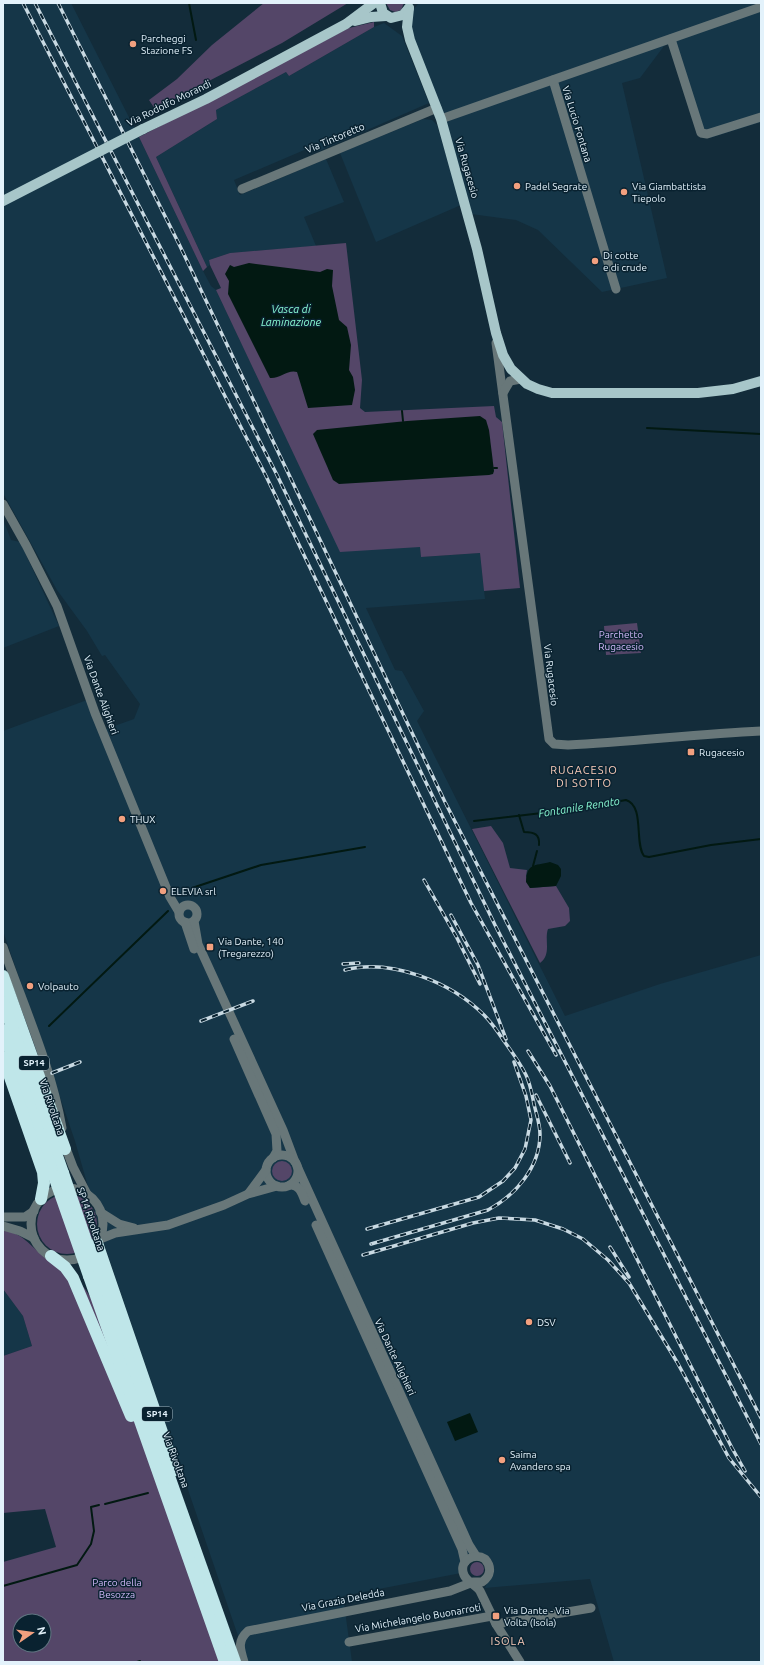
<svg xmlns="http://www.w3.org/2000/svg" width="764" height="1665" font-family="Ubuntu,sans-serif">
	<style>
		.built { fill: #153648 }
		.green { fill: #544668; fill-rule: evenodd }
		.water { fill: #021912 }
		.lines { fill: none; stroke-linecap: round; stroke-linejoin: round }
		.stream { stroke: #021912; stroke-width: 2 }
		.minor { stroke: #687779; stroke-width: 9 }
		.major { stroke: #a7c6c9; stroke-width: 10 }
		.highway { stroke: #bfe6e9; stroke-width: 12 }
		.rail-casing { stroke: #c8d9e2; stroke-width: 3.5 }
		.rail { stroke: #092230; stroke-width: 2; stroke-dasharray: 6; stroke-linecap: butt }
		.major-bridge { stroke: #a7c6c9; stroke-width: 10 }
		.highway-bridge { stroke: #bfe6e9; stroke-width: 12 }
		.poi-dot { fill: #f2a07f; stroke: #092230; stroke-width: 1.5 }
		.labels { text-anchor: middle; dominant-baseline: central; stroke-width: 3; stroke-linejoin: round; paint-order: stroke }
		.shield { fill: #092230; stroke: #a2b4be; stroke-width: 1 }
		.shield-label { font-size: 9px; font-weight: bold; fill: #e3f2fb }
		.poi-label { font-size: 10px; fill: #e3f2fb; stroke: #092230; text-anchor: start }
		.street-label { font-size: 10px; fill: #e3f2fb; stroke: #092230 }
		.park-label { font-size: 10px; fill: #d4b9fa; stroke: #092230 }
		.water-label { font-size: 11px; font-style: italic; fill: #89f8d2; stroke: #092230 }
		.neighbourhood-label { font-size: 11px; letter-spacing: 1px; fill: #fecebb; stroke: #092230 }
	</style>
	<rect width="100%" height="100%" fill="#132c3a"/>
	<g class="built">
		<path d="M3 3H71L139 137 203 271 211 286 216 290 313 494 420 547 421 557 480 553 485 599 366 608 395 670 402 671 424 711 417 721 565 1016 660 984 761 955V1662H614L590 1579 485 1588 491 1573 478 1554 461 1573 343 1596 352 1662H247L107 1253 75 1141 3 931V731L87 700 103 730 134 719 140 704 105 655 102 656 87 631 57 590 3 493Z"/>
		<path d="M419 3H761V122L710 138 698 136 669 44 664 46 640 78 622 83 667 278 602 292 538 230 516 220 471 214 413 40 410 26 412 11Z"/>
		<path d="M384 23 402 36 429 103 319 151 316 145 234 180 240 195 326 159 344 202 304 217 316 246 230 253 209 260 210 265 207 267 156 157 217 119 216 110 286 72 289 76 374 27Z"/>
		<path d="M423 119 432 120 437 125 461 205 376 242 340 153Z"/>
		<path d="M3 519 11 540 20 542 59 626 3 648Z"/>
		<path d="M3 1289 23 1316 32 1346 3 1356Z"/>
	</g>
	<g class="green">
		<path d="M264 3H348L282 43 155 109 149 100 177 79 212 45Z"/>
		<path d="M386 3H404L401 10 395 12 390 10Z"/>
		<path d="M374 22V27L289 76 286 72 216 110 217 119 156 157 207 267 203 271 139 137 349 28Z"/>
		<path d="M346 243 362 380 360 408 365 412 494 406 496 417 502 422 520 588 484 591 480 553 421 557 420 547 340 552 216 290 221 288 210 265 209 260 230 253Z"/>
		<path d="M637 623 641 653 606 655 604 626Z"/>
		<path d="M491 826 503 843 510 868 527 870 526 876 530 888 556 886 569 908 570 921 565 926 548 929C544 940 552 954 540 963L472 829Z"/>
		<circle cx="282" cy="1171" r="10"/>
		<circle cx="67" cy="1224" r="30"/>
		<path d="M3 1230C26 1235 27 1244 44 1256 69 1274 79 1275 95 1305L222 1662H3V1562L56 1547 45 1509 3 1513V1356L32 1346 23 1316 3 1289ZM20 1621H44V1645H20Z"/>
		<circle cx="477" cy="1569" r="7"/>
	</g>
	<g class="water">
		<path d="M249 263 320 272 327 269 333 270 332 286 339 320 347 327 351 345 349 370 353 377 355 390 352 405 308 408 297 372C288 369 280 379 270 378L228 294 229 281 225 274 230 265 234 267Z"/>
		<path d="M480 416 486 420 489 430 494 471 493 474 489 475 339 484 333 480 313 434 317 430 407 421Z"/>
		<path d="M550 862 558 865 561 869V876L556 886 530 888 526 882C527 863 534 866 550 862Z"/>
		<path d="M470 1413 478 1432 455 1441 447 1422Z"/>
	</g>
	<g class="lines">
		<g class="stream">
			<path d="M189 3 196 40"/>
			<path d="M402 411 403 421"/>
			<path d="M647 428 761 434"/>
			<path d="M494 468H497"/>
			<path d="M519 815 524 832C534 832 540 834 539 845"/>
			<path d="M474 821 576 809 626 800C645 806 634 843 644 856L649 857 711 845 761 839"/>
			<path d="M533 866 537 851"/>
			<path d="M192 888 261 865 365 847"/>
			<path d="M49 1026 168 911"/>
			<path d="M105 1504 148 1493"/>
			<path d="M3 1586 77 1565 91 1544 94 1531 91 1507 99 1505"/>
			<path d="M137 1662 140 1661"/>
		</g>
		<g class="minor">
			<path d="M671 39 701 133 707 134 761 117"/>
			<path d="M553 80 616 289"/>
			<path d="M441 119 761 7"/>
			<path d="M242 189 437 108"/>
			<path d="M496 343 549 739 554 744 568 745C632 742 696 734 761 731"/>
			<path d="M503 393 510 381 521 379"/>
			<path d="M3 504 26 545 57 606 95 713 170 897 179 912"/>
			<circle cx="188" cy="914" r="9"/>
			<path d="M194 921 198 944 283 1130 295 1162"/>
			<path d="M185 922 194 949"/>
			<path d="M3 947C24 1007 51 1066 62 1128"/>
			<path d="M234 1039 276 1134 277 1151 273 1158"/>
			<path d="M64 1143 73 1167 88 1196"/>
			<circle cx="282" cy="1171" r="16"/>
			<path d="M297 1166 469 1545 476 1556"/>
			<path d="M290 1185C299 1184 302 1193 305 1201"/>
			<circle cx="67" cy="1224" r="36"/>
			<path d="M249 1193 266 1170"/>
			<path d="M100 1212 119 1224 134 1228"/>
			<path d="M3 1217H25L34 1211"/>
			<path d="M316 1225 462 1549 465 1562"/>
			<path d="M3 1226 20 1231 34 1238"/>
			<path d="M100 1239 115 1233 168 1225 224 1205 248 1194 277 1186"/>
			<path d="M496 1624 591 1608"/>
			<path d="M349 1642 492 1616"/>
			<path d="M244 1662C240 1649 237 1641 248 1631L450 1591 473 1582H482C491 1576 492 1567 485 1559 474 1552 458 1561 464 1575 467 1582 476 1585 480 1591L496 1624 520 1662"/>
		</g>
		<g class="major">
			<path d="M380 3 383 13 391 18 403 15 409 8"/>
			<path d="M409 8 407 27 410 40 441 119 477 249 496 333 503 355 511 369 527 384 538 389 552 393H698L733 389 761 381"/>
			<path d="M355 21 371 17 386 16"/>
			<path d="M143 129 206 99 346 24 374 3"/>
		</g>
		<g class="highway">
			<path d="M3 976 65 1149"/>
			<path d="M3 1002 63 1173"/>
			<path d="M3 1030 54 1176"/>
			<path d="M3 1057 43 1172 44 1183 41 1199"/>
			<path d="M97 1243 175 1470"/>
			<path d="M51 1256 65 1267 73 1278 131 1416"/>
			<path d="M97 1273 235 1662"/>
			<path d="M89 1276 225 1662"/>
		</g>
		<g class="rail-casing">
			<g id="rail">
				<path d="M23 3 266 476 471 903 556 1055"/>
				<path d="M35 3 276 473 495 925 761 1444"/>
				<path d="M58 3 179 244 445 802 761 1418"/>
				<path d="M424 880 457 938 480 984"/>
				<path d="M451 915 478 965 506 1039"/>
				<path d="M343 964 359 963"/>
				<path d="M345 970C391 958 451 982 484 1015 492 1023 498 1032 504 1041 512 1052 520 1063 526 1075 530 1083 532 1094 534 1104 536 1113 540 1124 540 1134 540 1167 516 1195 488 1210L371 1244"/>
				<path d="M201 1021 253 1001"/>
				<path d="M528 1051 550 1086 732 1448 745 1471"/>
				<path d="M52 1073 80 1062"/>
				<path d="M536 1095 570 1163"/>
				<path d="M367 1229 479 1197 503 1181 515 1168 525 1149 531 1120 526 1096 514 1062"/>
				<path d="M610 1247 629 1277"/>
				<path d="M363 1255 473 1223 499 1218 535 1220 563 1229 583 1239 608 1260 629 1283 677 1362 729 1458 761 1497"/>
			</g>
		</g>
		<use href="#rail" class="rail"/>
		<path class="major-bridge" d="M3 201 143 129"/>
		<g class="highway-bridge">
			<path d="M63 1173 97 1273"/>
			<path d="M54 1176 89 1276"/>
		</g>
	</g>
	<g class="poi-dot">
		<circle cx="133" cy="44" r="4"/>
		<circle cx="517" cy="186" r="4"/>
		<circle cx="624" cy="192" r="4"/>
		<circle cx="595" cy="261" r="4"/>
		<rect x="687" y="748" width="8" height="8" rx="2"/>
		<circle cx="122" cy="819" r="4"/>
		<circle cx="163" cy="891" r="4"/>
		<rect x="206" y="943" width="8" height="8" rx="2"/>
		<circle cx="30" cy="986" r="4"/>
		<circle cx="529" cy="1322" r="4"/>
		<circle cx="502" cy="1460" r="4"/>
		<rect x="492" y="1612" width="8" height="8" rx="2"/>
	</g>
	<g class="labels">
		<g class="shield">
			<rect x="19" y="1056" width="30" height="14" rx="3"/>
			<rect x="142" y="1407" width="30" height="14" rx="3"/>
		</g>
		<g class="shield-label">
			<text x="34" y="1063">SP14</text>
			<text x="157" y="1414">SP14</text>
		</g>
		<g class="poi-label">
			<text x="141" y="38">Parcheggi<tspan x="141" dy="12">Stazione FS</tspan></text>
			<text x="525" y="186">Padel Segrate</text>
			<text x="632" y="186">Via Giambattista<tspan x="632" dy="12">Tiepolo</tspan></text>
			<text x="603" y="255">Di cotte<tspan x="603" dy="12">e di crude</tspan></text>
			<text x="699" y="752">Rugacesio</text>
			<text x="130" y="819">THUX</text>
			<text x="171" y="891">ELEVIA srl</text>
			<text x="218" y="941">Via Dante, 140<tspan x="218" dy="12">(Tregarezzo)</tspan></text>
			<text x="38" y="986">Volpauto</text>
			<text x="537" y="1322">DSV</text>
			<text x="510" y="1454">Saima<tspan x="510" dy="12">Avandero spa</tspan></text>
			<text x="504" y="1610">Via Dante - Via<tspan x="504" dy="12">Volta (Isola)</tspan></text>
		</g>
		<g class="street-label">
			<text transform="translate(169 103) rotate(-26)">Via Rodolfo Morandi</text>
			<text transform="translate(577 124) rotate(73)">Via Lucio Fontana</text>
			<text transform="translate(335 138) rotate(-23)">Via Tintoretto</text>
			<text transform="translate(467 168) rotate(74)">Via Rugacesio</text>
			<text transform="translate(551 675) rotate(83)">Via Rugacesio</text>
			<text transform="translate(101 695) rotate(70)">Via Dante Alighieri</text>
			<text transform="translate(52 1107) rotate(71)">Via Rivoltana</text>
			<text transform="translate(91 1219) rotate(71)">SP14 Rivoltana</text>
			<text transform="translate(395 1357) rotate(65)">Via Dante Alighieri</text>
			<text transform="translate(176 1460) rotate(70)">Via Rivoltana</text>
			<text transform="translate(343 1600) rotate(-11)">Via Grazia Deledda</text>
			<text transform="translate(418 1618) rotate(-10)">Via Michelangelo Buonarroti</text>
		</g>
		<g class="park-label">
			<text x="621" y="634">Parchetto<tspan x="621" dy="12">Rugacesio</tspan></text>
			<text x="117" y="1582">Parco della<tspan x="117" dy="12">Besozza</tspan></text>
		</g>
		<g class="water-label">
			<text x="291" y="309">Vasca di<tspan x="291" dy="13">Laminazione</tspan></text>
			<text transform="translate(579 807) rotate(-9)">Fontanile Renato</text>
		</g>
		<g class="neighbourhood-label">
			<text x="584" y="770">RUGACESIO<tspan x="584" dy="13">DI SOTTO</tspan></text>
			<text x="508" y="1641">ISOLA</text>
		</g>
	</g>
	<rect width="764" height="1665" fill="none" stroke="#e3f2fb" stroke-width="8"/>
	<g transform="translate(32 1633) rotate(77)"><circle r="19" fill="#092230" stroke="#607581"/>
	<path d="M0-3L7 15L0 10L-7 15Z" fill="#f2a07f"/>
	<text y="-6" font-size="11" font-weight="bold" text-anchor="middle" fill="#e3f2fb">N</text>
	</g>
</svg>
